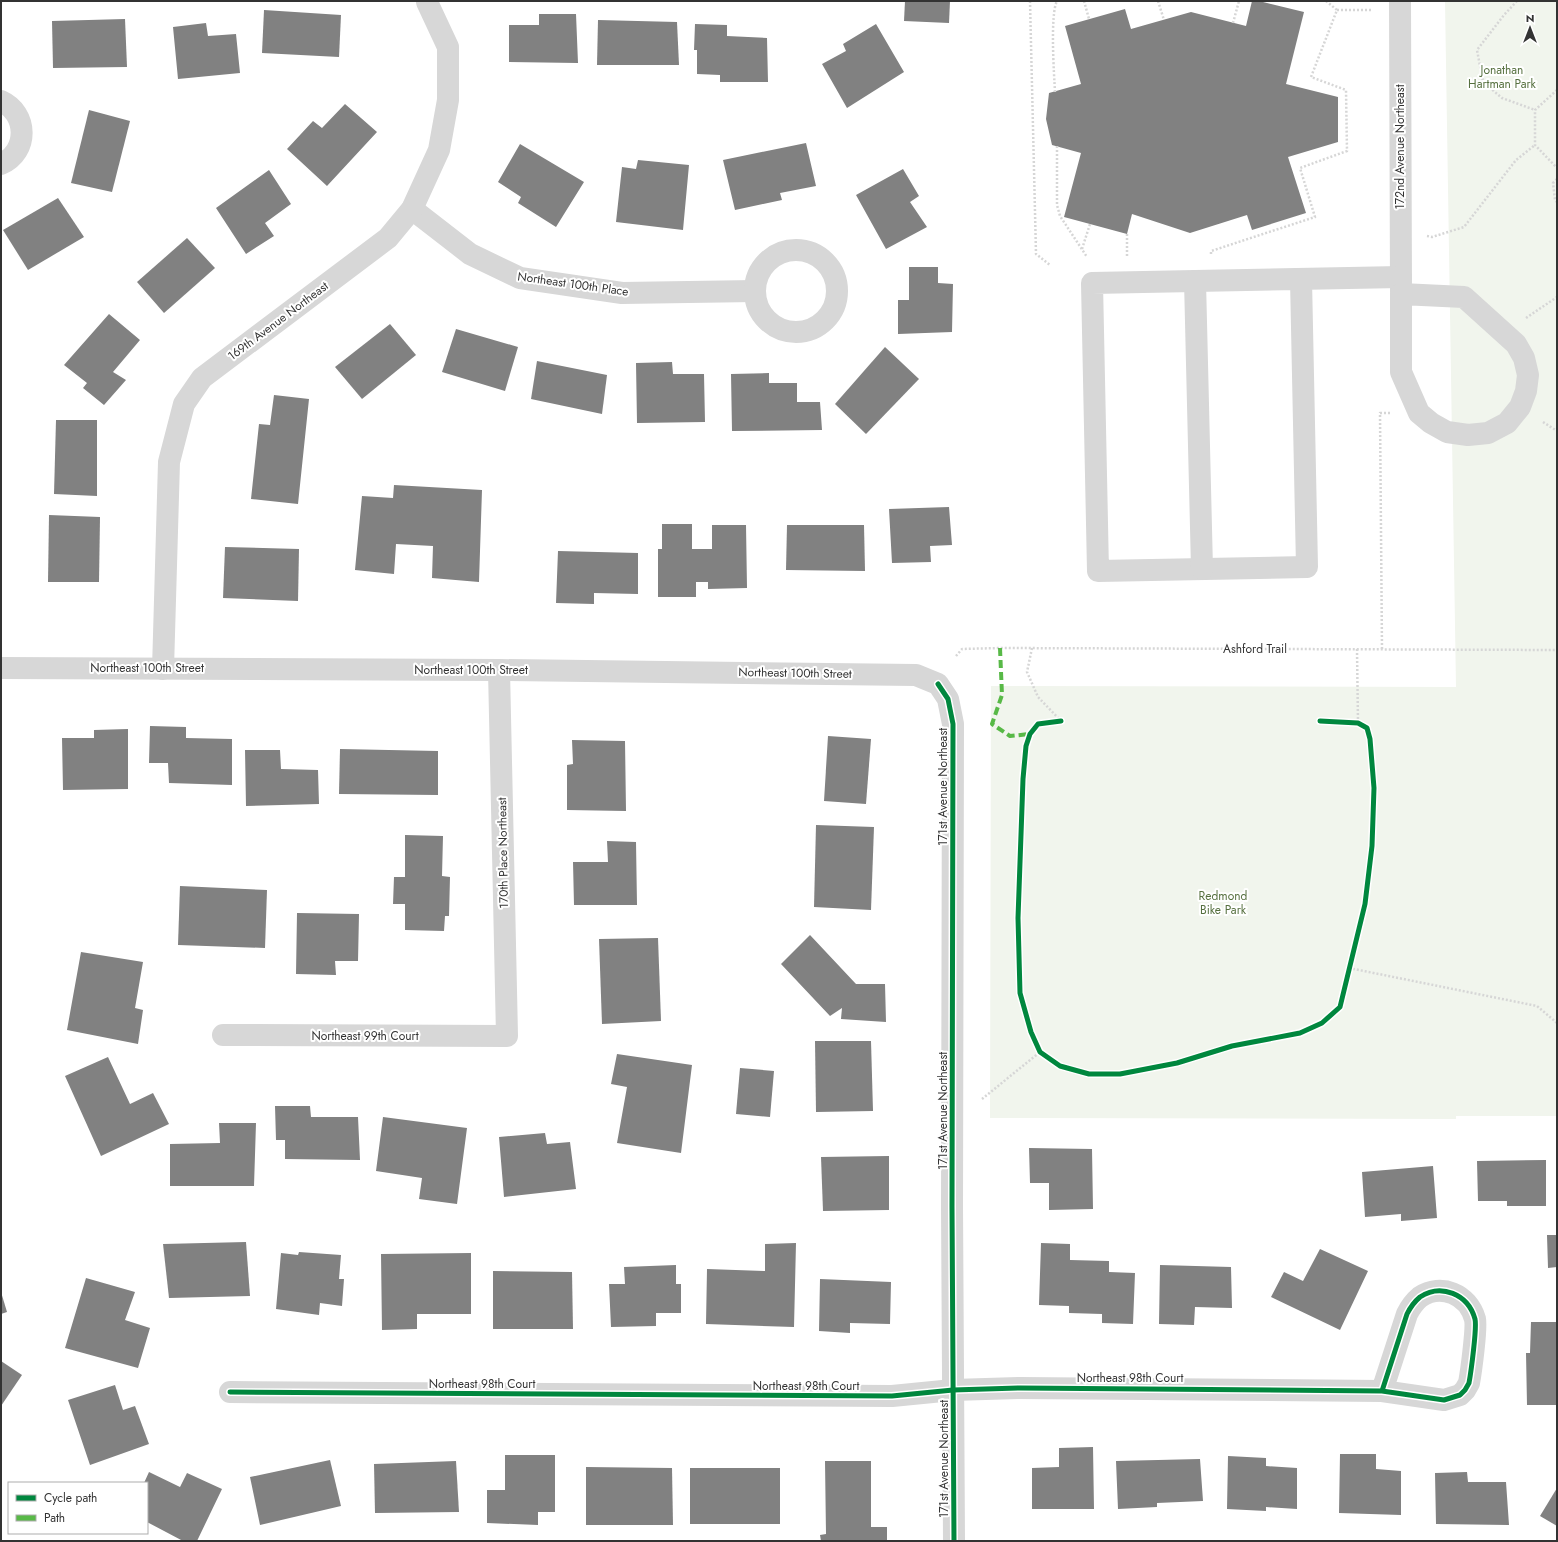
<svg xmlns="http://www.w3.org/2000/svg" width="1558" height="1542" font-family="Jost,sans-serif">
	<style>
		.green { fill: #f1f5ed }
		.building { fill: #818181 }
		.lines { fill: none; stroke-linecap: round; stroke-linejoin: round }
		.path { stroke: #d6d6d6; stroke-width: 2.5; stroke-dasharray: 2 2; stroke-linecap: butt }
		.minor { stroke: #d7d7d7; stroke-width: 22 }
		.quiet { stroke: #58b947; stroke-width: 4; stroke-dasharray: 8 4; stroke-linecap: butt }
		.cycleway-casing { stroke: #fff; stroke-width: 8 }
		.cycleway { stroke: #00873e; stroke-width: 5 }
		.labels { text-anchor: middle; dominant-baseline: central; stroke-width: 4; stroke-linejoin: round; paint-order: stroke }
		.park-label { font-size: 12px; fill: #56703f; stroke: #fff }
		.street-label { font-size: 12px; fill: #333; stroke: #fff }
	</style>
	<rect width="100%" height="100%" fill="#fff"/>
	<path class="green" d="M1445 1H1557V1116H1456V1119L990 1118 991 686 1456 687Z"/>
	<g class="building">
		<path d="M905 1H950L949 23 904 21Z"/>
		<path d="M1252 1H1259L1304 12 1286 84 1338 97V142L1288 157 1306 213 1252 230 1247 215 1190 233 1132 214 1127 234 1064 217 1081 153 1052 145 1046 119 1049 93 1081 84 1065 26 1125 9 1131 29 1191 12 1246 26Z"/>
		<path d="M264 10 341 15 339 57 262 53Z"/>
		<path d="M539 14H576L578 63 509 62V25H539Z"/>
		<path d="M125 19 127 67 53 68 52 21Z"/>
		<path d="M598 20 677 22 679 65H597Z"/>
		<path d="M206 23 208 36 236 34 240 73 178 79 173 27Z"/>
		<path d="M695 24 727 25V36L767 38 768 82H720V75L697 74V50H694Z"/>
		<path d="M876 24 904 72 847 108 822 64 846 51 843 44Z"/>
		<path d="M345 104 377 132 327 186 287 149 313 121 322 128Z"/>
		<path d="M89 110 130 121 112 192 71 183Z"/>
		<path d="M806 143 816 186 780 193 782 200 735 210 723 160Z"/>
		<path d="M520 144 584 182 556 227 518 203 521 197 498 182Z"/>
		<path d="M638 160 689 165 683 230 616 222 622 167 636 169Z"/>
		<path d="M903 169 919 196 910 202 927 227 886 249 856 195Z"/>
		<path d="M269 170 291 204 265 223 274 236 246 254 216 208Z"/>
		<path d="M58 198 84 237 28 270 3 230Z"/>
		<path d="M187 238 215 268 164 313 137 282Z"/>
		<path d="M909 267H938V283L953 284 952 332 898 334V300H909Z"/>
		<path d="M109 314 140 340 113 372 126 380 104 405 83 388 87 383 64 365Z"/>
		<path d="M390 324 416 355 362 399 335 367Z"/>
		<path d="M456 329 518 347 505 391 442 372Z"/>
		<path d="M885 347 919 379 866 434 835 404Z"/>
		<path d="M537 361 607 375 602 414 531 399Z"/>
		<path d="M672 362 673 374H704L705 422 637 423 636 363Z"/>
		<path d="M769 373V383H797V402H820L822 430 732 431 731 374Z"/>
		<path d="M274 395 309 399 298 504 251 499 259 424 270 425Z"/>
		<path d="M56 420H97V496L54 494Z"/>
		<path d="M394 485 482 490 479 582 432 578 433 546 396 544 394 574 355 570 362 496 393 498Z"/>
		<path d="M949 507 952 545 930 546 931 562 892 563 889 509Z"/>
		<path d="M49 515 100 517 99 582H48Z"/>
		<path d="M662 524H692V549H712V525H746L747 588 708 589V582H696V597H658V549H662Z"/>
		<path d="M787 525H864L865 571 786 570Z"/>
		<path d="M225 547 299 549 298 601 223 598Z"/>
		<path d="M558 551 638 553V594L594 593V604L556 603Z"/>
		<path d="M150 726 186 727V738L232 739V785L169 783 168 763H149Z"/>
		<path d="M128 729V789L63 790 62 738H94V730Z"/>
		<path d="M828 736 871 739 866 804 824 801Z"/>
		<path d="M572 740 625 741 626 811 567 810V765L573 764Z"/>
		<path d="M340 749 438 751V795L339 794Z"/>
		<path d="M245 750H280L281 769 318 770 319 804 246 806Z"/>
		<path d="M816 825 874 827 871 910 814 907Z"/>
		<path d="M405 835 443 836 442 876 450 877 449 916H445L444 931 405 930V904H393L394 877H405Z"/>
		<path d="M607 841 636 842 637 905H574L573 862H608Z"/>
		<path d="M180 886 267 890 265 948 178 945Z"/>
		<path d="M297 913 359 914 358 961H335L336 975 296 974Z"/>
		<path d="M810 935 856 984H885L886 1022 841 1019 842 1008 830 1016 781 964Z"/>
		<path d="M658 938 661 1021 602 1024 599 939Z"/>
		<path d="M81 952 143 962 135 1008 143 1010 138 1044 67 1030Z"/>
		<path d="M815 1041H871L873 1111 816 1112Z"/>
		<path d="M617 1054 692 1065 681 1153 617 1143 627 1087 611 1084Z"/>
		<path d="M108 1057 130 1104 153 1093 169 1124 101 1156 65 1076Z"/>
		<path d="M740 1068 774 1071 770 1117 736 1114Z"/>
		<path d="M275 1106H310L311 1117H358L360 1160 285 1159V1140H276Z"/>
		<path d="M383 1117 467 1128 457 1204 419 1199 422 1178 376 1171Z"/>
		<path d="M219 1123H256L254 1186H170V1144L220 1143Z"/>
		<path d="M545 1133 547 1144 570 1142 576 1189 504 1197 499 1137Z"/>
		<path d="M1029 1148 1092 1149 1093 1209 1049 1210V1183H1030Z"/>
		<path d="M889 1156V1210L823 1211 821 1157Z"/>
		<path d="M1546 1160V1206H1507V1201H1478L1477 1161Z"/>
		<path d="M1433 1166 1437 1218 1401 1221V1214L1365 1217 1362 1172Z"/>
		<path d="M1547 1235H1557V1267L1548 1268Z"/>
		<path d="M246 1242 250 1296 169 1298 163 1244Z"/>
		<path d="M796 1243 794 1327 706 1324 707 1269 765 1271V1244Z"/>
		<path d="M1041 1243 1070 1244V1260L1109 1261V1272L1135 1273 1133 1324 1102 1323V1314L1069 1313V1306L1039 1305Z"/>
		<path d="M1320 1249 1368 1271 1340 1330 1271 1297 1284 1272 1303 1281Z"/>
		<path d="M299 1252 341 1255 339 1279H344L342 1306 320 1303 319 1315 276 1309 281 1253 298 1255Z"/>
		<path d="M471 1253V1314H417V1329L382 1330 381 1254Z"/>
		<path d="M676 1265V1284H681V1313H656V1326L611 1327 609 1284H625L624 1267Z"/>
		<path d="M1160 1265 1231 1267 1232 1308 1195 1307 1194 1325 1159 1324Z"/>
		<path d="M493 1271 572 1272 573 1329H493Z"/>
		<path d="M86 1278 135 1292 125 1320 150 1328 138 1368 65 1348Z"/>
		<path d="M820 1279 891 1282 890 1324 850 1323V1333L819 1331Z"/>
		<path d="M1 1292 7 1312 1 1314Z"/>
		<path d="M1531 1322H1557V1405H1527L1526 1353H1530Z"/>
		<path d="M1 1361 22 1375 1 1406Z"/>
		<path d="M115 1385 123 1410 135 1406 149 1444 90 1465 68 1400Z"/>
		<path d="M1093 1447 1094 1509H1032V1468L1059 1467V1448Z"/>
		<path d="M1340 1454H1376V1469L1401 1471V1515L1339 1513Z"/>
		<path d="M505 1455H555V1512H538V1525L487 1523V1490H505Z"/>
		<path d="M1228 1456 1266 1458V1466L1297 1468V1509L1266 1507V1511L1227 1509Z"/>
		<path d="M1200 1459 1203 1501 1157 1503V1507L1118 1509 1116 1461Z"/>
		<path d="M330 1460 341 1506 260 1525 250 1477Z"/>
		<path d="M456 1461 459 1512 375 1513 374 1464Z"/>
		<path d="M825 1461H871V1527H887V1541H821L820 1535 826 1534Z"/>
		<path d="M586 1467 672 1468 673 1525H586Z"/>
		<rect x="690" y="1468" width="90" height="56"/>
		<path d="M149 1472 180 1487 187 1473 222 1489 197 1541H183L147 1522V1483H144Z"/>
		<path d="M1467 1472 1468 1482H1506L1509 1525 1436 1524 1435 1473Z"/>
		<path d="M1557 1488V1526L1540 1516Z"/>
	</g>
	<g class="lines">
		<g class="path">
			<path d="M1030 1 1036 254 1050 265"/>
			<path d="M1084 1 1089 19"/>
			<path d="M1158 1 1164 20"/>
			<path d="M1517 1 1504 15 1477 50 1483 82 1502 98 1535 110"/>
			<path d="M1337 10H1373"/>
			<path d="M1233 23 1239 1"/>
			<path d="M1557 90 1535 110V145L1557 168"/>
			<path d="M1055 92C1054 74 1050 14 1057 1"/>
			<path d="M1057 146V205L1060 216 1087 257"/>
			<path d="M1557 179 1553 183 1555 200 1557 202"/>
			<path d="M1127 234V256"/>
			<path d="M1427 236 1432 237 1464 227 1516 160 1535 145"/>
			<path d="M1082 249 1090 224"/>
			<path d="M1211 254V251L1315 217 1300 168 1347 151 1346 90 1311 77 1337 10 1326 1"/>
			<path d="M1526 318 1557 297"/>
			<path d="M1543 422 1557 431"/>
			<path d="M1032 648 1027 672 1038 697 1061 721"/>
			<path d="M1357 649 1358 723"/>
			<path d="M1382 649 1380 413H1390"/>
			<path d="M956 656 962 649 1000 648 1557 650"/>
			<path d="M1349 968 1537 1006 1557 1023"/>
			<path d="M982 1099 1040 1052"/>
		</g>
		<g class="minor">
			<path d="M1400 1 1401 291"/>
			<path d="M1 101C28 113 29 152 1 164"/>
			<path d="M412 209 470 254 520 278 622 293 755 291"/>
			<circle cx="796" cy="291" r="41"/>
			<path d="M1301 279 1307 567 1098 571 1092 283 1401 277"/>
			<path d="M1195 281 1202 569"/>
			<path d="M1401 294 1464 297 1516 344 1524 358 1528 375 1526 391 1520 407 1507 423 1488 433 1468 435 1447 432 1431 423 1419 413 1401 372Z"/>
			<path d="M1 668 499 670 916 675 938 684 948 699 953 724 952 1206 954 1541"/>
			<path d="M163 669 169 462 184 404 202 378 388 238 412 209 439 150 448 100V47L427 2"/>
			<path d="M223 1035 507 1036 499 670"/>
			<path d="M230 1392 892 1396 953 1390 1020 1388 1382 1391 1444 1400 1460 1395 1465 1390 1469 1383C1471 1372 1477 1328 1475 1319 1468 1294 1441 1283 1420 1297 1414 1302 1410 1308 1407 1314L1382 1391"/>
		</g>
		<path class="quiet" d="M1000 648 1002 695 992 724 1010 736 1030 734"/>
		<g class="cycleway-casing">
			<g id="cycleway">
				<path d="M938 684 948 699 953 724 952 1206 954 1541"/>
				<path d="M1061 721 1038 724 1030 734 1026 746 1023 779 1018 918 1020 993 1031 1032 1040 1052 1060 1066 1089 1074H1120L1177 1063 1232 1046 1300 1033 1322 1023 1340 1007 1365 904 1372 846 1374 788 1370 739 1367 728 1358 723 1320 721"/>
				<path d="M230 1392 892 1396 953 1390 1020 1388 1382 1391 1444 1400 1460 1395 1465 1390 1469 1383C1471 1372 1477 1328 1475 1319 1468 1294 1441 1283 1420 1297 1414 1302 1410 1308 1407 1314L1382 1391"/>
			</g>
		</g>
		<use href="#cycleway" class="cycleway"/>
	</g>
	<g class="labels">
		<g class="park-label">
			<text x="1502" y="70">Jonathan<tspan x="1502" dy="14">Hartman Park</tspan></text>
			<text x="1223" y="896">Redmond<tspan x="1223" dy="14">Bike Park</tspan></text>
		</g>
		<g class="street-label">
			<text transform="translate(1400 147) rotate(-90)">172nd Avenue Northeast</text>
			<text transform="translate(573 284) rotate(8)">Northeast 100th Place</text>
			<text transform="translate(278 321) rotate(-37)">169th Avenue Northeast</text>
			<text x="1255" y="649">Ashford Trail</text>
			<text x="147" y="668">Northeast 100th Street</text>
			<text x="471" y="670">Northeast 100th Street</text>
			<text transform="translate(795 673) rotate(1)">Northeast 100th Street</text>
			<text transform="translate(943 787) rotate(-90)">171st Avenue Northeast</text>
			<text transform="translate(503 853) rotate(-91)">170th Place Northeast</text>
			<text x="365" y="1036">Northeast 99th Court</text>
			<text transform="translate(943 1111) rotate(-90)">171st Avenue Northeast</text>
			<text x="1130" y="1378">Northeast 98th Court</text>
			<text x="482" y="1384">Northeast 98th Court</text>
			<text x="806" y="1386">Northeast 98th Court</text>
			<text transform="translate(944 1459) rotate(-90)">171st Avenue Northeast</text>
		</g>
	</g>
	<rect width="1558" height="1542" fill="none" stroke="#333333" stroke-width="4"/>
	<rect x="8" y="1482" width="140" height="52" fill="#ffffff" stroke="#adadad"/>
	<rect x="16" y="1495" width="20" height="6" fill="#00873e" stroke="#adadad"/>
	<text x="44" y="1502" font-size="12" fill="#333333">Cycle path</text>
	<rect x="16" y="1515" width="20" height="6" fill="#58b947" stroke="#adadad"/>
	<text x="44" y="1522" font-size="12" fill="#333333">Path</text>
	<g transform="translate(1530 28)" stroke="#ffffff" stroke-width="3" paint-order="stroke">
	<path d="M0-3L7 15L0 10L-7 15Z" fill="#333333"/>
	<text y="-6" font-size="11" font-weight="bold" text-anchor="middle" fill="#333333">N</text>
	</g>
</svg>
